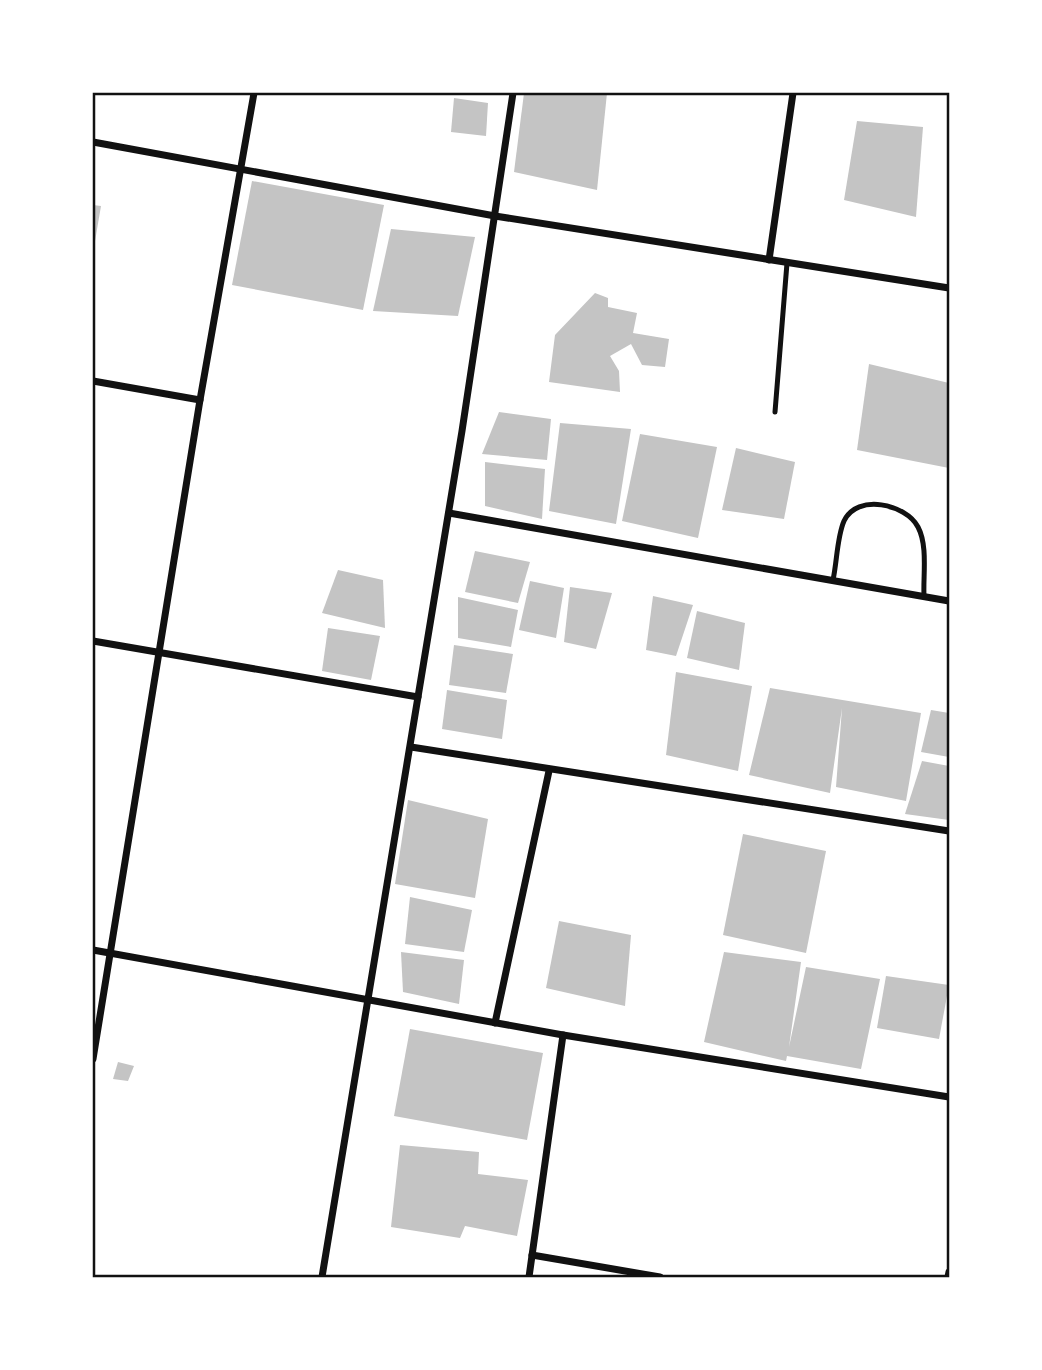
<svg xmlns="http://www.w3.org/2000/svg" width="1042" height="1370" font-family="Quicksand,sans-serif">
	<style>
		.building { fill: #c4c4c4 }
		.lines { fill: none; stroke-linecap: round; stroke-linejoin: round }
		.service { stroke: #111; stroke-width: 5 }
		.minor { stroke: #111; stroke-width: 7 }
		.neatline { fill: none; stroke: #111; stroke-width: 2.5 }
	</style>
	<rect width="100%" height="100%" fill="#fff"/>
	<g class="building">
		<path d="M524 93H607L597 190 514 172Z"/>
		<path d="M454 98 488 103 486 136 451 132Z"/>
		<path d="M857 121 923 127 916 217 844 200Z"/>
		<path d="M252 181 384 205 363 310 232 285Z"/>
		<path d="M93 205 101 206 94 247H93Z"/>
		<path d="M391 229 475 237 458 316 373 311Z"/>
		<path d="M595 293 608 298V307L637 313 633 333 669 339 665 367 642 365 631 344 610 356 619 371 620 392 549 382 555 335Z"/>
		<path d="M869 364 949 383V468L857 450Z"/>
		<path d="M499 412 551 419 547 460 482 454Z"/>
		<path d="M560 423 631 429 616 524 549 511Z"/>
		<path d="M640 434 717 447 698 538 622 521Z"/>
		<path d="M736 448 795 462 784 519 722 510Z"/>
		<path d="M485 462 545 469 542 519 485 506Z"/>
		<path d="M475 551 530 562 518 603 465 592Z"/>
		<path d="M338 570 383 580 385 628 322 613Z"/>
		<path d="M530 581 564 588 556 638 519 630Z"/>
		<path d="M570 587 612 593 596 649 564 642Z"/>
		<path d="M653 596 693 605 676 656 646 650Z"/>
		<path d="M458 597 518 610 511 647 458 638Z"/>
		<path d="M697 611 745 623 739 670 687 658Z"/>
		<path d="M328 628 380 636 371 680 322 671Z"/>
		<path d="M454 645 513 654 506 693 449 685Z"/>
		<path d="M676 672 752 686 738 771 666 755Z"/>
		<path d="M770 688 921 713 906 801 836 787 842 708 830 793 749 775Z"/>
		<path d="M447 690 507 700 502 739 442 729Z"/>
		<path d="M931 710 949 713V757L921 752Z"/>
		<path d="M922 761 949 766V820L905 814Z"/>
		<path d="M408 800 488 819 475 898 395 884Z"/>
		<path d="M743 834 826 851 806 953 723 935Z"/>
		<path d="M410 897 472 910 464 952 405 944Z"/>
		<path d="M559 921 631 935 625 1006 546 988Z"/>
		<path d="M401 952 464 960 459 1004 403 992Z"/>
		<path d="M724 952 801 962 789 1047 806 967 880 979 861 1069 787 1056 786 1061 704 1042Z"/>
		<path d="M886 976 949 985 939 1039 877 1028Z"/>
		<path d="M410 1029 543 1053 527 1140 394 1116Z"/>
		<path d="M118 1062 134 1066 128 1081 113 1079Z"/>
		<path d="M400 1145 479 1152 478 1174 528 1180 517 1236 465 1226 460 1238 391 1227Z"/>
	</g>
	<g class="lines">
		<g class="service">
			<path d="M775 412 787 263"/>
			<path d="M833 580C837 562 837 537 844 521 857 493 906 504 918 527 928 546 923 575 924 596"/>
		</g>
		<g class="minor">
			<path d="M93 142 495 216 949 288"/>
			<path d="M769 260 793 93"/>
			<path d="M93 381 200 400"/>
			<path d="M449 513 949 601"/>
			<path d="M93 641 418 697"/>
			<path d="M411 747 949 831"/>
			<path d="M93 950 563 1035 949 1097"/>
			<path d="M495 1023 549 771"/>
			<path d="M93 1059 200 400 254 93"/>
			<path d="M532 1255 660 1277"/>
			<path d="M322 1277 462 431 513 93"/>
			<path d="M529 1277 563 1035"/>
			<path d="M948 1277 949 1272"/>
		</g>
	</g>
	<rect width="1042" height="1370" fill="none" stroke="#ffffff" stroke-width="189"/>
	<rect x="94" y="94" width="854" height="1182" class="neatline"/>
</svg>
